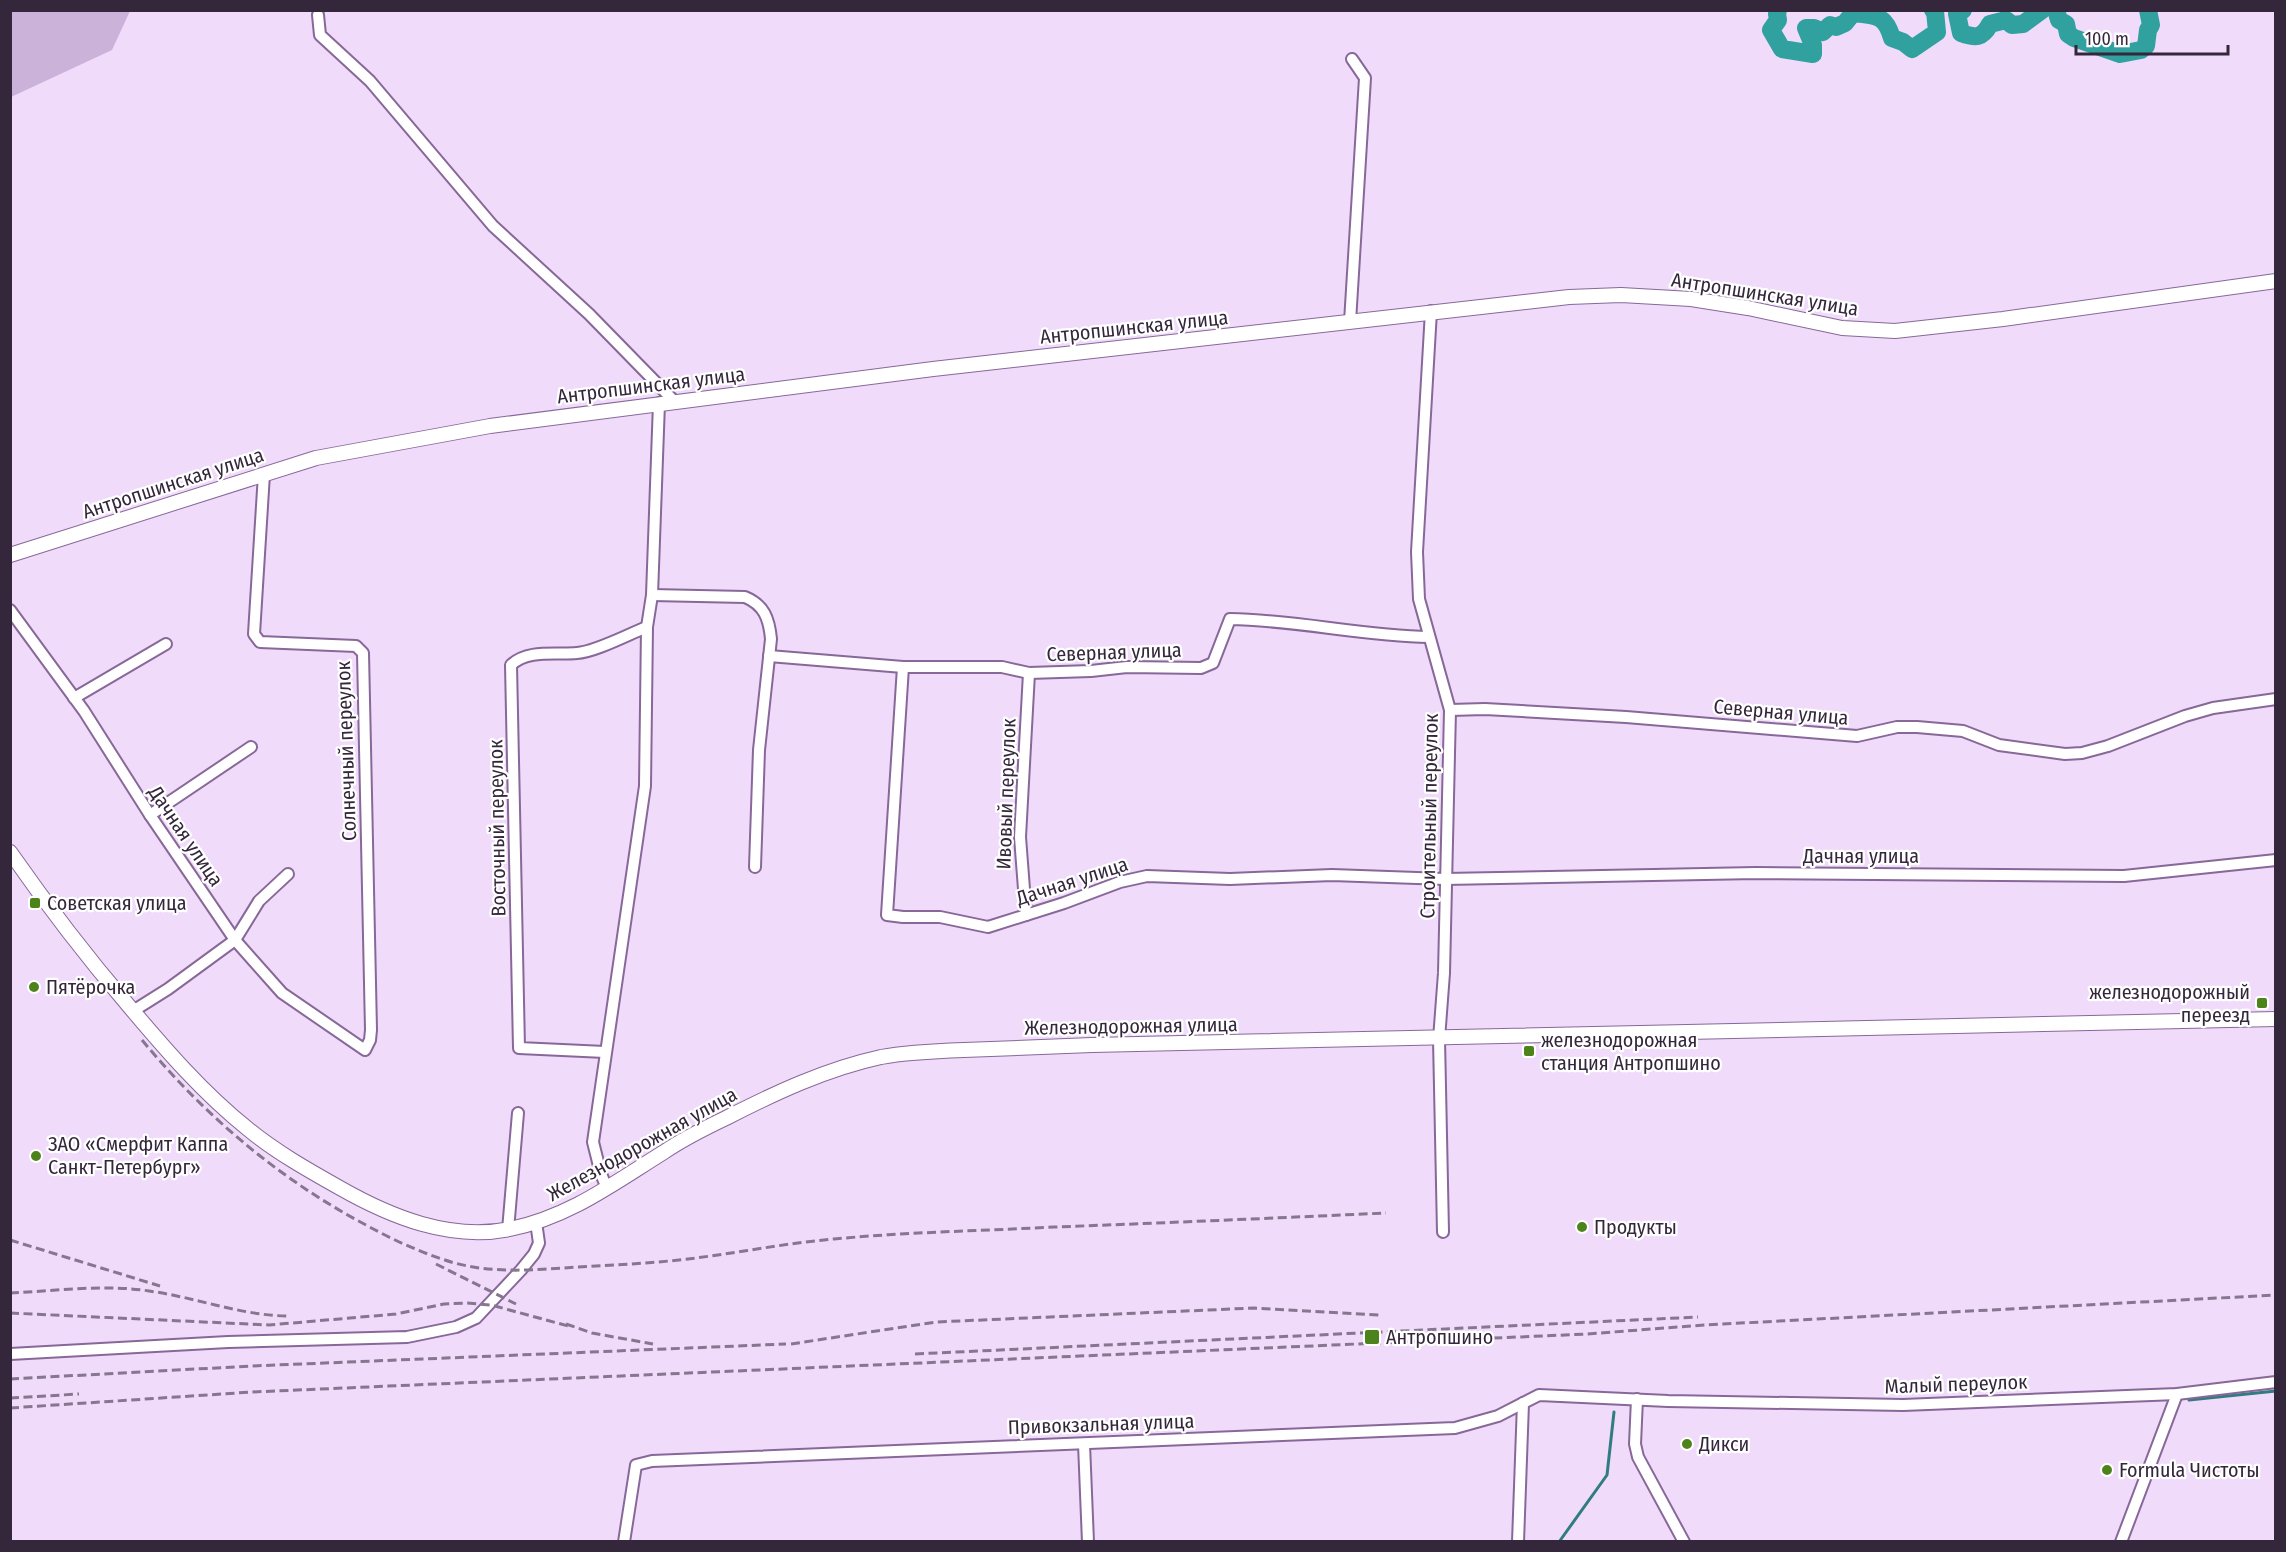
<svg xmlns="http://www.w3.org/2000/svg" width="2286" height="1552" font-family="'Fira Sans Condensed',sans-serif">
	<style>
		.green { fill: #cbb2d9 }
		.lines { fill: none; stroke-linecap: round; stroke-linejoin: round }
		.stream { stroke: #317c81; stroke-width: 3 }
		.river { stroke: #30a19f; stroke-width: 18 }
		.minor-casing { stroke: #876898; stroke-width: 14 }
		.tertiary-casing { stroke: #876898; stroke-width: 16 }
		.minor { stroke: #fff; stroke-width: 10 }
		.tertiary { stroke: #fff; stroke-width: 14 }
		.rail { stroke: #86768f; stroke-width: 3; stroke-dasharray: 9 4.5; stroke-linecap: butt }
		.poi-dot { fill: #4d831b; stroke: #fff; stroke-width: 2 }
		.labels { text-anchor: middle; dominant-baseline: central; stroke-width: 4.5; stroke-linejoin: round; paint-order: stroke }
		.street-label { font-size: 20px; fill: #34273b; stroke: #fff }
		.poi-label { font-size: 20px; fill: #34273b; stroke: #fff; text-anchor: start }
	</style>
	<rect width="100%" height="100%" fill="#f0dbfb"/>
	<path class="green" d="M10 11 11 10 130 11 112 50 11 97Z"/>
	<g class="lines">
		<g class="stream">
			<path d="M2189 1400 2276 1391"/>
			<path d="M1559 1542 1607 1475 1614 1412"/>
		</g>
		<g class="river">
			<path d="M1778 10 1777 14 1778 20 1771 30 1782 49 1813 54V45L1806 28H1814L1823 32 1830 25 1836 27 1845 23 1853 13C1876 16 1885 14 1892 38L1903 42 1912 49 1937 32 1935 11 1933 10"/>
			<path d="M1963 10 1957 14 1961 33C1975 38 1982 39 1990 24L2006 20 2012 25 2023 24 2042 10"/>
			<path d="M2056 10 2059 20 2066 24 2068 34 2074 38 2120 54 2141 50 2146 46 2148 30 2151 25 2148 10"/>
		</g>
		<g class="minor-casing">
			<g id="minor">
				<path d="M318 15 320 35 370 81 493 226 589 314 675 402"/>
				<path d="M1431 311 1417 552 1419 599 1450 710 1444 973 1439 1039 1443 1232"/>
				<path d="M1350 322 1365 78 1352 59"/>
				<path d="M652 595 745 597C764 605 769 618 771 639L759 750 755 867"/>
				<path d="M10 610 84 711 150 815 235 940 282 993 365 1050 370 1040 371 1030 363 653 356 646 260 642 254 634 264 474"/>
				<path d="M769 656 903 667H1002L1029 673 1091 671 1127 667 1201 668 1213 663 1230 619C1297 620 1362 636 1429 637"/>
				<path d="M903 667 887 915 903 917H940L988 927 1064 903 1120 882 1147 876 1230 879 1332 875 1445 879 1756 873 2124 876 2276 860"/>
				<path d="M74 698 166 644"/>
				<path d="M1450 710 1485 709 1626 717 1857 736 1897 727H1917L1963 731 1999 745 2065 754 2082 753 2108 746 2185 716 2213 708 2276 699"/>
				<path d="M150 815 251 747"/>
				<path d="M1026 915 1020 837 1029 673"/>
				<path d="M133 1011 168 989 235 940 259 901 288 874"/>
				<path d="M605 1052 519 1048 511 665C528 649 555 655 577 653 595 652 629 634 647 627"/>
				<path d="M607 1188 601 1174 593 1142 645 786 647 627 652 595 659 403"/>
				<path d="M508 1230 518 1113"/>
				<path d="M10 1354 228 1342 407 1337 456 1327 476 1318 521 1270 534 1254 539 1243 536 1222"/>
				<path d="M1637 1399 1635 1444 1638 1457 1684 1542"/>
				<path d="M1084 1444 1088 1542"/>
				<path d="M624 1542 636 1465 652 1461 1455 1428 1498 1416 1539 1395 1668 1401 1903 1405 2177 1394 2276 1382"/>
				<path d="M1518 1542 1523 1403"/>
				<path d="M2121 1542 2177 1394"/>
			</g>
		</g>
		<g class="tertiary-casing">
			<g id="tertiary">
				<path d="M10 555 316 458 490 426 933 369 1569 297 1621 295 1691 299 1748 308 1842 328 1895 331 2003 319 2276 281"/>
				<path d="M10 852C47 905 86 956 128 1005 165 1049 203 1093 248 1129 276 1152 308 1170 340 1188 391 1217 450 1241 510 1229 569 1217 614 1183 664 1152 683 1139 705 1128 726 1118 775 1093 826 1069 881 1057 908 1052 936 1051 964 1050 1006 1048 1049 1047 1092 1045L2276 1019"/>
			</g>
		</g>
		<use href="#minor" class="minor"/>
		<use href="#tertiary" class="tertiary"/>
		<g class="rail">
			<path d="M142 1040C205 1116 279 1179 366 1225 393 1240 422 1253 451 1262 492 1274 535 1270 577 1267 617 1265 657 1263 696 1258 742 1252 788 1243 834 1239 907 1232 980 1231 1054 1227 1164 1223 1275 1218 1386 1213"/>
			<path d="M10 1240 160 1286"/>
			<path d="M436 1264 516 1304"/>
			<path d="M10 1293C56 1291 104 1284 149 1291 195 1297 242 1316 289 1316"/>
			<path d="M10 1313 269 1325 396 1314 444 1304 467 1303 491 1305 572 1327"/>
			<path d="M566 1324 592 1333 653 1344"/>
			<path d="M791 1344 936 1322 1254 1308 1380 1315"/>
			<path d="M915 1354 1698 1317"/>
			<path d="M10 1379 252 1366 786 1344"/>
			<path d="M10 1398 79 1394"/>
			<path d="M10 1408 252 1392 1587 1334 1704 1325 2276 1295"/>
		</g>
	</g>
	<g class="poi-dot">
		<rect x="29" y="897" width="12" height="12" rx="3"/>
		<circle cx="34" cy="987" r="6"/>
		<rect x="2256" y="997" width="12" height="12" rx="3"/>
		<rect x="1523" y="1045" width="12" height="12" rx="3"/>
		<circle cx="36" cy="1156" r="6"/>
		<circle cx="1582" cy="1227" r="6"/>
		<rect x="1364" y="1329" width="16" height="16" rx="3"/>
		<circle cx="1687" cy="1444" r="6"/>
		<circle cx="2107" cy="1470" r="6"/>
	</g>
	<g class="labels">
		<g class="street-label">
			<text transform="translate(1765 294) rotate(9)">Антропшинская улица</text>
			<text transform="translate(1134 327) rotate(-6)">Антропшинская улица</text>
			<text transform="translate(651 385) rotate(-7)">Антропшинская улица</text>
			<text transform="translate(173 483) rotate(-18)">Антропшинская улица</text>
			<text transform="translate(1114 652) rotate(-2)">Северная улица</text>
			<text transform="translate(1781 712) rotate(5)">Северная улица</text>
			<text transform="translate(346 751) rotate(-92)">Солнечный переулок</text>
			<text transform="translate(1006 794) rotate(-88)">Ивовый переулок</text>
			<text transform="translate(1429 816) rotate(-89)">Строительный переулок</text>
			<text transform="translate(497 828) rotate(-91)">Восточный переулок</text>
			<text transform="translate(186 836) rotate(56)">Дачная улица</text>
			<text x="1861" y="856">Дачная улица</text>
			<text transform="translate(1072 881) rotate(-18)">Дачная улица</text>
			<text transform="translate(1131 1026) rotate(-1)">Железнодорожная улица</text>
			<text transform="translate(642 1144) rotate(-29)">Железнодорожная улица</text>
			<text transform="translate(1956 1384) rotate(-2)">Малый переулок</text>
			<text transform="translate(1101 1424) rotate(-2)">Привокзальная улица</text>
		</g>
		<g class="poi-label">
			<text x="47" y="903">Советская улица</text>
			<text x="46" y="987">Пятёрочка</text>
			<text x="2250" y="992" text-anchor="end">железнодорожный<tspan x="2250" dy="23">переезд</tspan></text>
			<text x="1541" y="1040">железнодорожная<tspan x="1541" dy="23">станция Антропшино</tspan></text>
			<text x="48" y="1144">ЗАО «Смерфит Каппа<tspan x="48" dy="23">Санкт-Петербург»</tspan></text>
			<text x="1594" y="1227">Продукты</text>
			<text x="1386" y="1337">Антропшино</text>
			<text x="1699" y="1444">Дикси</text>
			<text x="2119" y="1470">Formula Чистоты</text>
		</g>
	</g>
	<rect width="2286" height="1552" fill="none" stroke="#34273b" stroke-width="24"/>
	<path d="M2076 45v9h152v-9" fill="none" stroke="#34273b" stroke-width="3"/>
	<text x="2085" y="45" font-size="18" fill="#34273b" stroke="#ffffff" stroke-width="4.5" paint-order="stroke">100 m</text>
</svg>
